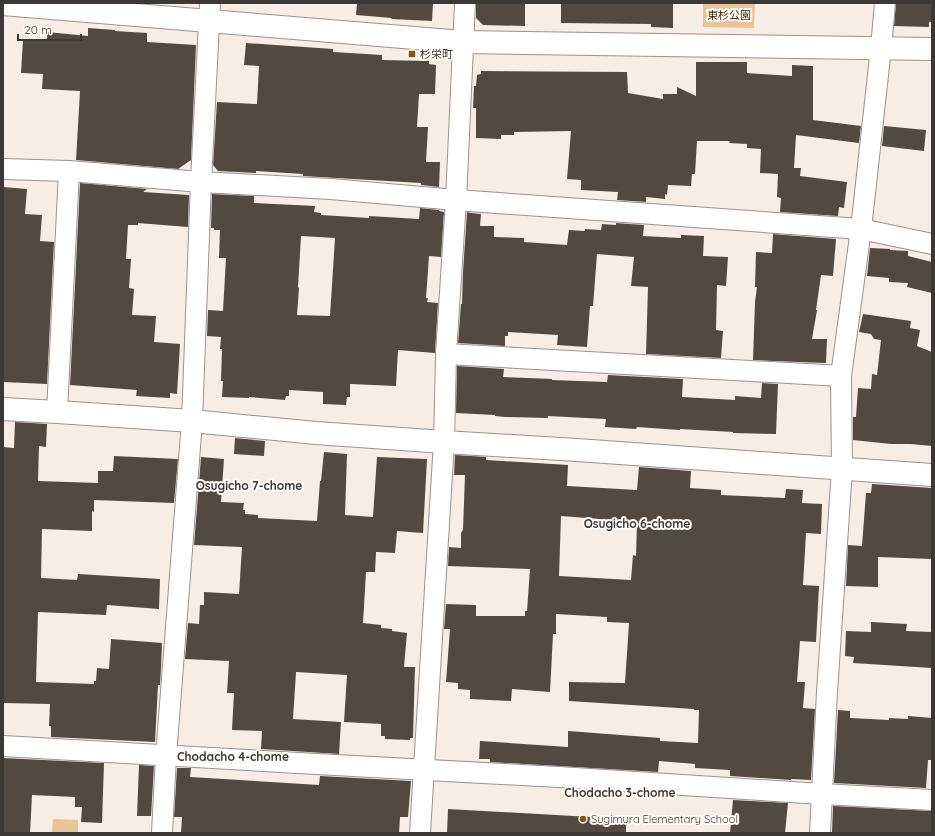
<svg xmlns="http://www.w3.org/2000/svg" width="935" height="836" font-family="Quicksand,'Noto Sans JP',sans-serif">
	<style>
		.green { fill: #eac397 }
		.building { fill: #514a43; fill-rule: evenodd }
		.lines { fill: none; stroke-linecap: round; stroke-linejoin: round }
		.minor-casing { stroke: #9b938b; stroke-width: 22 }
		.tertiary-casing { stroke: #9b938b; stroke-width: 24 }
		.minor { stroke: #fff; stroke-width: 20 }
		.tertiary { stroke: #fff; stroke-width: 22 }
		.poi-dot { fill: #8b5705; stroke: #fffcf8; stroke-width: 1.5 }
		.labels { text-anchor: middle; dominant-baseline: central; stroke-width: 4; stroke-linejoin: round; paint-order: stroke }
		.park-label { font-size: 11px; fill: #432a09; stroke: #fffcf8 }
		.poi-label { font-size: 11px; fill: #3c3835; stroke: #fffcf8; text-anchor: start }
		.neighbourhood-label { font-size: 12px; font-weight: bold; fill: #3c3835; stroke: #fffcf8 }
	</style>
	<rect width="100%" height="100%" fill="#f6eee5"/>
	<g class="green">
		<path d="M703 3H755L754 28 703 27Z"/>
		<path d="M53 819 78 820V833H52Z"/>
	</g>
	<g class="building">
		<path d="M357 3H433L432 21 391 19 392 18 356 15Z"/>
		<path d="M476 3H525V26L483 25 476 18Z"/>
		<path d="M561 3H673V28L651 27V24L561 23Z"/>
		<path d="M896 3H932V22H929V27L894 26Z"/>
		<path d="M88 28 115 30V31L147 33V42L196 45 191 160 178 169 76 160 80 91 42 89 43 74 21 73 23 40 47 41V32L88 36Z"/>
		<path d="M246 43 333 49V52L382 55V60L429 61V64L436 65 435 94H419L417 127H428L426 162H440L439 187 421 185V183L303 176V174L256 171V173L218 171 213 165 217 102 257 104 259 66 244 65Z"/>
		<path d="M696 62H747V73L792 76V65L813 66V120L861 126 859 143 796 135 794 168H801L800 176 847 182 844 208 839 207 838 216 780 212 781 198 777 197 778 174 760 173 761 149 747 148V144L729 143 730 141H697L695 174H692L691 186 668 185 667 195 665 194V199L646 197V202L617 200 618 192 581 190V180L567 179 571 131 514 132V135H501V139L476 138V108H473L474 86H476L477 75 481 74V71L627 72 628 93 663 99V94H677V87L696 96Z"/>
		<path d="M884 126 926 130 924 151 882 146Z"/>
		<path d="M80 183 147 189 143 192 189 195 188 227 138 223V225H128L126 259H131L129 288 134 289 132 315 156 316 154 342 180 344 177 394 170 393V398L136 396 137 390 70 385Z"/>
		<path d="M3 187 27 189 25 214 42 215 40 241 54 242 47 384 3 382Z"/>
		<path d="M212 194 254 196V203L315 206 314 212 321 213V215L369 218V216L419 219 420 208 439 210V211L444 212 441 257 429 256 426 298H428L427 302 438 303 435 353 398 350 396 386 350 384V397H347L346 405 323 404V392L289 390V396H286L285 400 249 397V398L222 397 223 381H221L222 349H220L221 337 207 336 208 310 223 311 226 258H219L220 230H214V228H211ZM301 236 335 238 330 316 297 315 299 288 298 287Z"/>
		<path d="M467 212 471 213 481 214 480 226H494V237L524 238V242L567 245 569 230 585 231V229L601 230 602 224 616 225V223L644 225 643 236 681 238V235L704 236 703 256 728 257 726 286 717 285 716 330 723 331 721 358 646 354 648 287 631 286 634 257 597 254 593 306H590L587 347 557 345 558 335 508 332V336H505V346L458 343 461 304H462L463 272Z"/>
		<path d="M773 234 836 239 833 276 821 275 816 310H817L812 339H827L826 363H823L753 360 755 302 757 287H755L756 252 772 253Z"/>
		<path d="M870 248 890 249V250L908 251V256L932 262V293L907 287 908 283 889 282V278L867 276Z"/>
		<path d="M863 314 911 321 910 328 920 330 917 346 932 352V446L910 444H891L853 440V417H856L858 388 871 389 872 374 877 375 881 340 874 339 871 334 859 332Z"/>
		<path d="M457 366 504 369 503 377 552 379V380L607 382 608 375 683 379 682 397 735 400V396L761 398 762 383 778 384 776 434 733 433V432L680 429V430L637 427 636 429 605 427 606 419 548 416V418L505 417 495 416V415L456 413Z"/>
		<path d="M15 422 47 424 46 447 39 446 38 481 98 483V471H113L114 456 178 459 174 503 94 500V512L92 511V531L42 529 41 578 77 580 78 574 160 579 159 609 107 605 106 615 38 612 36 682 94 684V681H96L97 668 109 669 111 639 162 643 161 668 160 685H158L155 742 51 737V726H49L50 704 3 703V447L14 448Z"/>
		<path d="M235 438 265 441 264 456 234 454Z"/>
		<path d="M324 452 347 454 345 515 373 517 377 457 427 459 423 533 397 531 395 553 376 552 375 572H366L363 623 381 625V628L392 629V631L407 633 404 667H415L413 738H410V740L385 739V736H381V724L344 722 347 675 296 672 293 719 341 722 339 754 261 749 262 731 232 730 234 693H227L229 661 185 659 188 623 199 624 200 605H204V592L239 594 242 547 194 545 201 457 224 459 221 502 244 503 243 510H245V514L258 515V518L317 521 320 481H321Z"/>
		<path d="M455 455 486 457V460L568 465 567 486 637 490 639 467 691 471 690 488 721 490V495L785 498 786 489 803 490 802 503 822 504 821 534 806 533 803 585 819 586 816 642 800 641 797 682H805L803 708 815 709 811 780 791 779V780L730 776V770L695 768V764L659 761 658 772 490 762V759H479L480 741 568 747V731L660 738V741L698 743 699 710H694V709L569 701V682L625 683 629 623 607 622V617L556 614V634H553L550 692 512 689 511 701 470 699V690L458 689V683L446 682 450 629H444L446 604 476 605V616H525V611H527L530 569 448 566 449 547 461 548V533L463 530 465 475H454ZM561 516 637 522 636 556 633 555 631 580 559 576Z"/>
		<path d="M872 484 932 488V559L878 557V587L846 586 848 545 862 546 866 493H871Z"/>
		<path d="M871 622 907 624 906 631 932 632V668L853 663 854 657 845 656 846 631 871 632Z"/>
		<path d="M838 710 850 711V718L889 720V718L908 719V716L932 718V760H928L926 788 834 783Z"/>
		<path d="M3 758 104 763 102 823 81 822 82 807H75V797L32 795 30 833H3Z"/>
		<path d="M139 765 154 766 151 816H137Z"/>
		<path d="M177 768H191L190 777 319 785 320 776 411 781 408 817H400L399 833H181L182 817H174Z"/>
		<path d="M733 800 788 803 785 833H730Z"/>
		<path d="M833 806 932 811V833L832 832Z"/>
		<path d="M448 809 626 819V833H447Z"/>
	</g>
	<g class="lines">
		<g class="minor-casing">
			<g id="minor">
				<path d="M3 169 69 171 201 182 331 189 456 200 861 229 932 244"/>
				<path d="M446 354 841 376"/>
				<path d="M57 412 69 171"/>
				<path d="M3 746 298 763 559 777 822 794 932 800"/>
				<path d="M162 833 166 756 192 421 201 182 210 3"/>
				<path d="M420 833 444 442 446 354 456 200 465 3"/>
				<path d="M820 833 827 692 842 469 841 376 861 229 881 48 885 3"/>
			</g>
		</g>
		<g class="tertiary-casing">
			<g id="tertiary">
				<path d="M3 4 463 42 932 49"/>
				<path d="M3 409 57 412 192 421 316 433 444 442 577 450 932 475"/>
			</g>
		</g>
		<use href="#minor" class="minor"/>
		<use href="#tertiary" class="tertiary"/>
	</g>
	<g class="poi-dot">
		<rect x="408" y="50" width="8" height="8" rx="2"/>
		<circle cx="583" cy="819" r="4"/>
	</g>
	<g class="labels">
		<g class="park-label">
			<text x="729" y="15">東杉公園</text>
		</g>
		<g class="poi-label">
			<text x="420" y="54">杉栄町</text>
			<text x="591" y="819">Sugimura Elementary School</text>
		</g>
		<g class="neighbourhood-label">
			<text x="249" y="485">Osugicho 7-chome</text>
			<text x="637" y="523">Osugicho 6-chome</text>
			<text x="233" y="756">Chodacho 4-chome</text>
			<text x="620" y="792">Chodacho 3-chome</text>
		</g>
	</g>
	<rect width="935" height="836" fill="none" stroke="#3c3835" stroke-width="8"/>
	<path d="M18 34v6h63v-6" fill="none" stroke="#3c3835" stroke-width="2"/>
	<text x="24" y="34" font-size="12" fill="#3c3835" stroke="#fffcf8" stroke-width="3" paint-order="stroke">20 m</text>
</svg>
